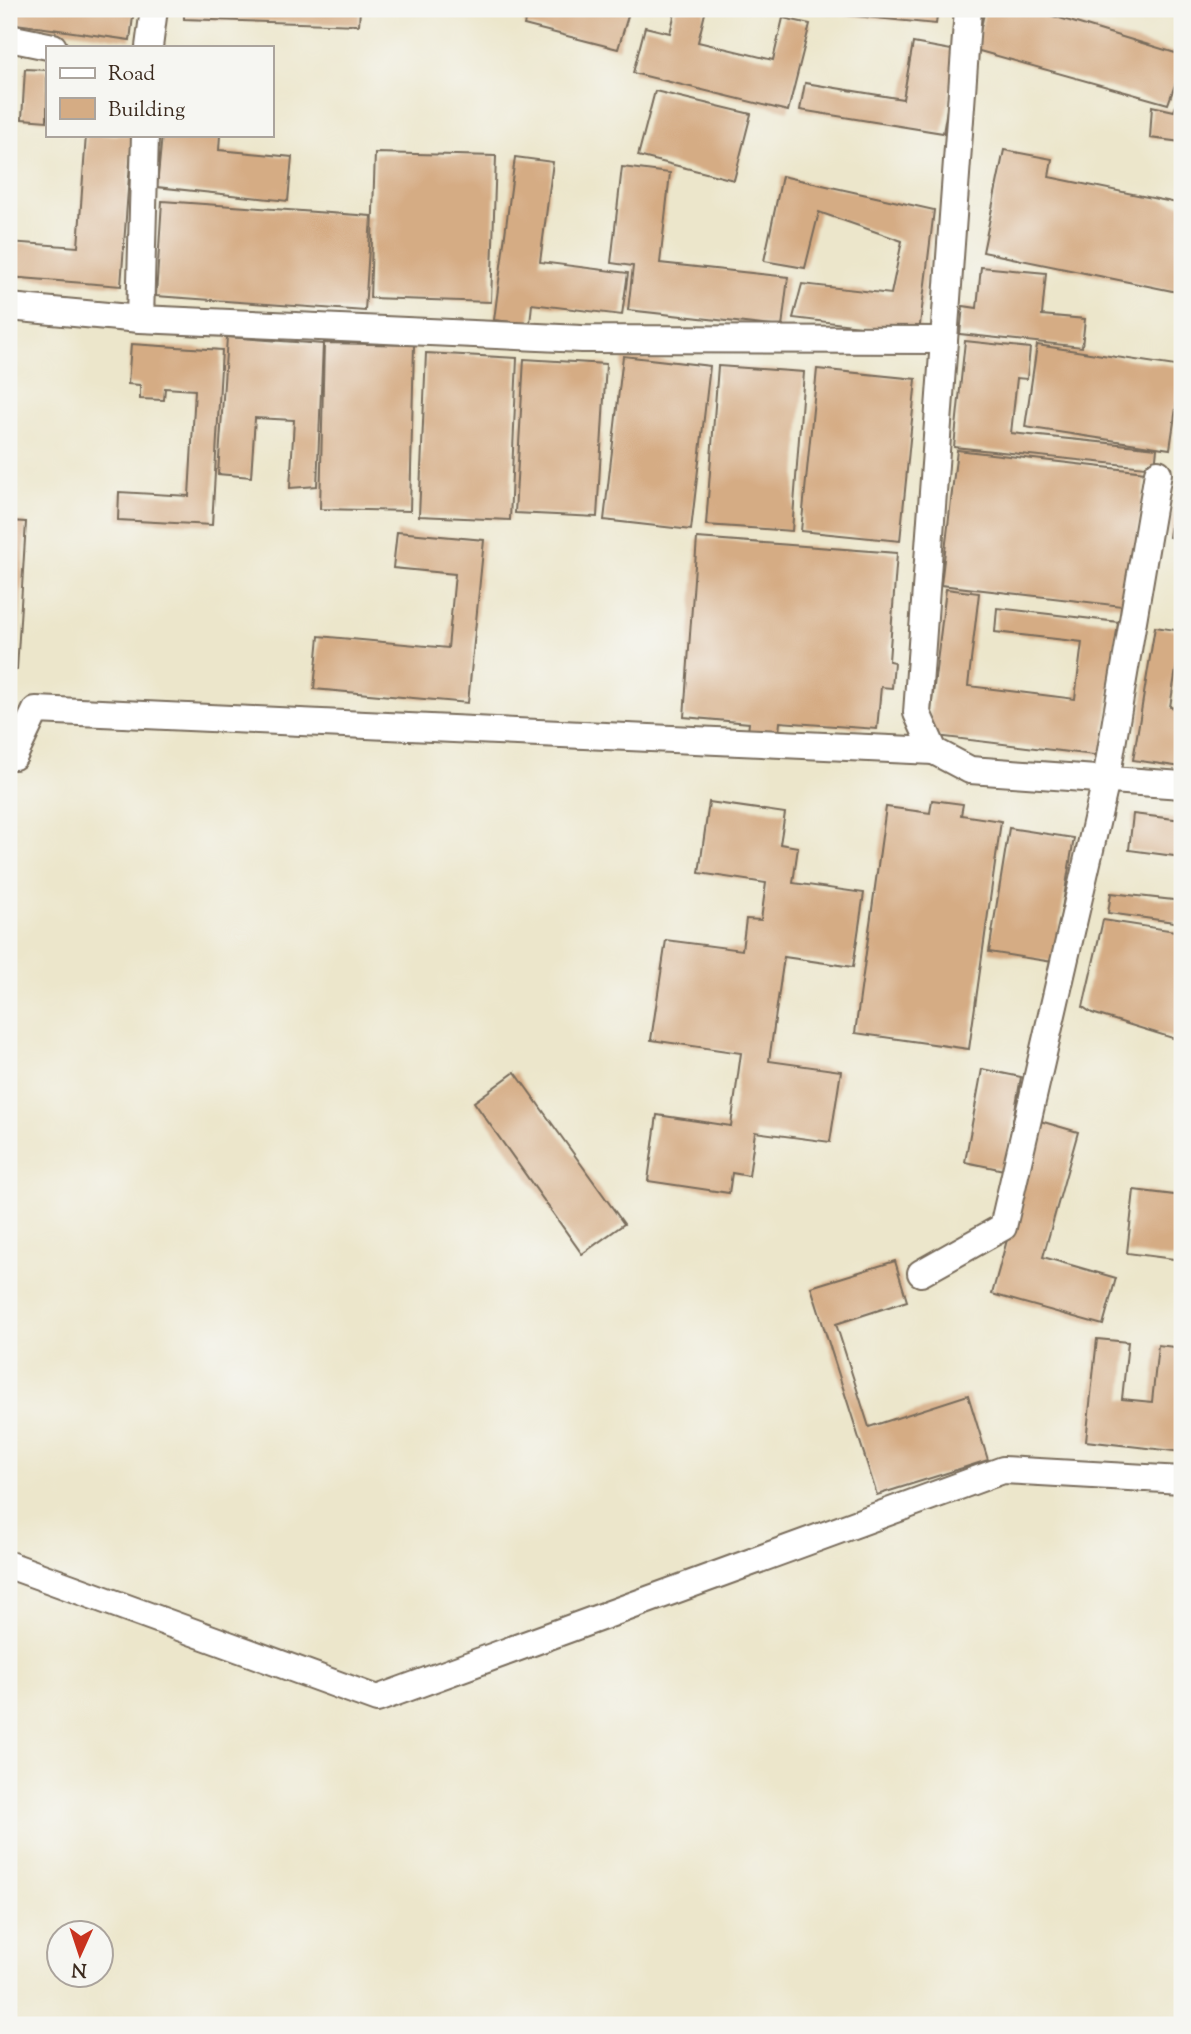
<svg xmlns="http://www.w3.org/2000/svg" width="1191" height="2034" font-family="'Sorts Mill Goudy',serif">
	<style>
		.building { fill: #d5ac84 }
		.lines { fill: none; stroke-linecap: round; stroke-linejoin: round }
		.minor-casing { stroke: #796c5b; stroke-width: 30 }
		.minor { stroke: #fff; stroke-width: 26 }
	</style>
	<rect width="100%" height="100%" fill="#f6f6f2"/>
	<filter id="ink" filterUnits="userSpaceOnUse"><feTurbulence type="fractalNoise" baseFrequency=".0143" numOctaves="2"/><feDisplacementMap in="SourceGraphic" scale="14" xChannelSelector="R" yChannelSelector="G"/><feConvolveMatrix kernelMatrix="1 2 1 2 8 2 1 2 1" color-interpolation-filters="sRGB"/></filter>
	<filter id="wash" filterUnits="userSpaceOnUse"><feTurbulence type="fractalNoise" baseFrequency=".00686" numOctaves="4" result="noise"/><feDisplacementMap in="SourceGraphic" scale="28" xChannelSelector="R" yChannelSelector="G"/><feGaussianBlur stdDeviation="1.57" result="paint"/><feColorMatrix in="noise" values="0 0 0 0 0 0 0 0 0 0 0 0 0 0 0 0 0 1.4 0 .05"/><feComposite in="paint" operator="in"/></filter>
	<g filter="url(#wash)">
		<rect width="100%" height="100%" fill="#ece6cb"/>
		<g id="blocks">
			<g class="building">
				<path d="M9 9H134L130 40 9 23Z"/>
				<path d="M184 9H360L359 25 184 19Z"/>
				<path d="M528 9H630L618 49 524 25Z"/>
				<path d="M676 9H706L698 42 773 60 783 18 810 24 788 111 633 73 645 27 670 33Z"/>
				<path d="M804 9H938L936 24 803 11Z"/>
				<path d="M985 9H1044L1043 13 1182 55V65L1168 104 976 50Z"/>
				<path d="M913 43 957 51 943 133 800 110 805 83 903 99Z"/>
				<path d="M25 69 47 70V121L22 119Z"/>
				<path d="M1182 89V142L1150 138 1152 106 1174 111Z"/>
				<path d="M655 91 751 114 734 180 638 156Z"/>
				<path d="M86 135H132L121 286 9 277V242L78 247Z"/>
				<path d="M162 135H220L219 150 292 157 288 201 157 187Z"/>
				<path d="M1004 150 1052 159 1049 177 1182 204V293L983 252Z"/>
				<path d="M375 153 496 156 491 302 370 298Z"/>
				<path d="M515 157 553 162 540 262 628 273 622 315 532 304 530 324 494 320Z"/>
				<path d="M622 167 670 173 660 263 788 277 782 327 628 310 633 266 611 263Z"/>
				<path d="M782 176 934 210 919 333 793 318 802 284 891 294 902 241 819 212 805 268 764 261Z"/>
				<path d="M162 201 371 216 365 311 156 296Z"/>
				<path d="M981 267 1046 273 1042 315 1085 319 1082 347 960 334 963 306 977 308Z"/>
				<path d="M227 337 323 344 317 486 290 488 294 420 255 418 251 477 218 474Z"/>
				<path d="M965 341 1030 348 1027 379 1017 378 1011 433 1157 448 1155 468 954 447Z"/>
				<path d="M324 343 414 345 410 511 320 509Z"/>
				<path d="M131 344 222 350 212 525 118 520 119 492 189 496 195 390 165 388 164 400 140 399V385L128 384Z"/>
				<path d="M1037 345 1182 367 1170 449 1025 427Z"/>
				<path d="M426 353 517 358 510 520 419 516Z"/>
				<path d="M623 356 710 366 691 530 604 520Z"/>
				<path d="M524 359 606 364 597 517 515 513Z"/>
				<path d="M718 366 804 372 792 531 706 525Z"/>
				<path d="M817 369 916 379 900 541 801 531Z"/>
				<path d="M957 450 1145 472 1130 607 941 585Z"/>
				<path d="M1181 464H1182V540L1169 537Z"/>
				<path d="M9 521 26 522 17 670 9 669Z"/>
				<path d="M397 532 484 540 468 703 314 689 319 636 448 648 455 574 393 568Z"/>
				<path d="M697 538 897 553 889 661 894 662 892 688 881 687 877 729 780 722 778 744 747 742 749 723 684 717Z"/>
				<path d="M946 589 979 593 968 686 1075 699 1082 642 995 632 997 608 1118 622 1102 756 928 735Z"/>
				<path d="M1155 627 1182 631 1170 707 1182 709V767L1133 760Z"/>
				<path d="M932 800 963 804 961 815 1001 821 969 1049 855 1033 886 807 930 813Z"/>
				<path d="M709 802 785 813 780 844 798 847 793 883 864 893 853 967 784 957 769 1061 841 1071 830 1142 755 1132 749 1176 732 1173 729 1193 648 1181 657 1115 731 1126 741 1053 651 1040 666 940 742 950 746 919 761 920 766 883 699 873Z"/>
				<path d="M1133 814 1182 820V857L1129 850Z"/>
				<path d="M1009 828 1074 838 1053 962 989 952Z"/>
				<path d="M1111 893 1182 901V923L1108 913Z"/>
				<path d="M1103 920 1182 932V1041L1092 1013 1083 1007Z"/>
				<path d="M982 1069 1021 1077 1004 1170 965 1162Z"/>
				<path d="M515 1072 624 1224 582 1254 474 1102Z"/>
				<path d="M1040 1121 1078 1132 1043 1257 1116 1278 1103 1325 992 1294Z"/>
				<path d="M1134 1190 1182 1196V1260L1127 1253Z"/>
				<path d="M895 1261 907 1301 836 1324 869 1427 968 1395 988 1460 877 1495 811 1287Z"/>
				<path d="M1097 1339 1128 1342 1122 1399 1152 1402 1158 1345 1182 1348V1452L1086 1441Z"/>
			</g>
		</g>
	</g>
	<g filter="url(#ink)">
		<use href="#blocks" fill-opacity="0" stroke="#796c5b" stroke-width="2"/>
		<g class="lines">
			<g class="minor-casing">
				<g id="minor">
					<path d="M968 9 917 713 934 751 970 770 1182 785"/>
					<path d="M9 38 53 47"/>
					<path d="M149 47 154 9"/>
					<path d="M145 135 140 319 582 339 944 340"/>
					<path d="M9 307 140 319"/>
					<path d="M9 755 14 756 36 710 934 751"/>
					<path d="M921 1273 1003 1227 1106 780 1158 473"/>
					<path d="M9 1565 377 1699 1003 1470 1182 1480"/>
				</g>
			</g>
			<use href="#minor" class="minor"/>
		</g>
	</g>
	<rect width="1191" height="2034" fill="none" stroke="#f6f6f2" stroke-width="35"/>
	<rect x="46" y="46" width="228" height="91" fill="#f6f6f2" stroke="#aba49d" stroke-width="2"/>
	<rect x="60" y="68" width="35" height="10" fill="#ffffff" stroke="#aba49d" stroke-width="2"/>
	<text x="108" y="80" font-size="21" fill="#3b2a1e">Road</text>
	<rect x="60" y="98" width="35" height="21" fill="#d5ac84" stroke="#aba49d" stroke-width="2"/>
	<text x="108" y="116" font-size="21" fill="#3b2a1e">Building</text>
	<g transform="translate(80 1954) rotate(183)"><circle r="33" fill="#f6f6f2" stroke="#aba49d" stroke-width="2"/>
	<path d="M0-5L12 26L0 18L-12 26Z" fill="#c8321e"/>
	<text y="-10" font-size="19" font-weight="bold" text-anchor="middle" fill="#3b2a1e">N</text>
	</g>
</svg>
